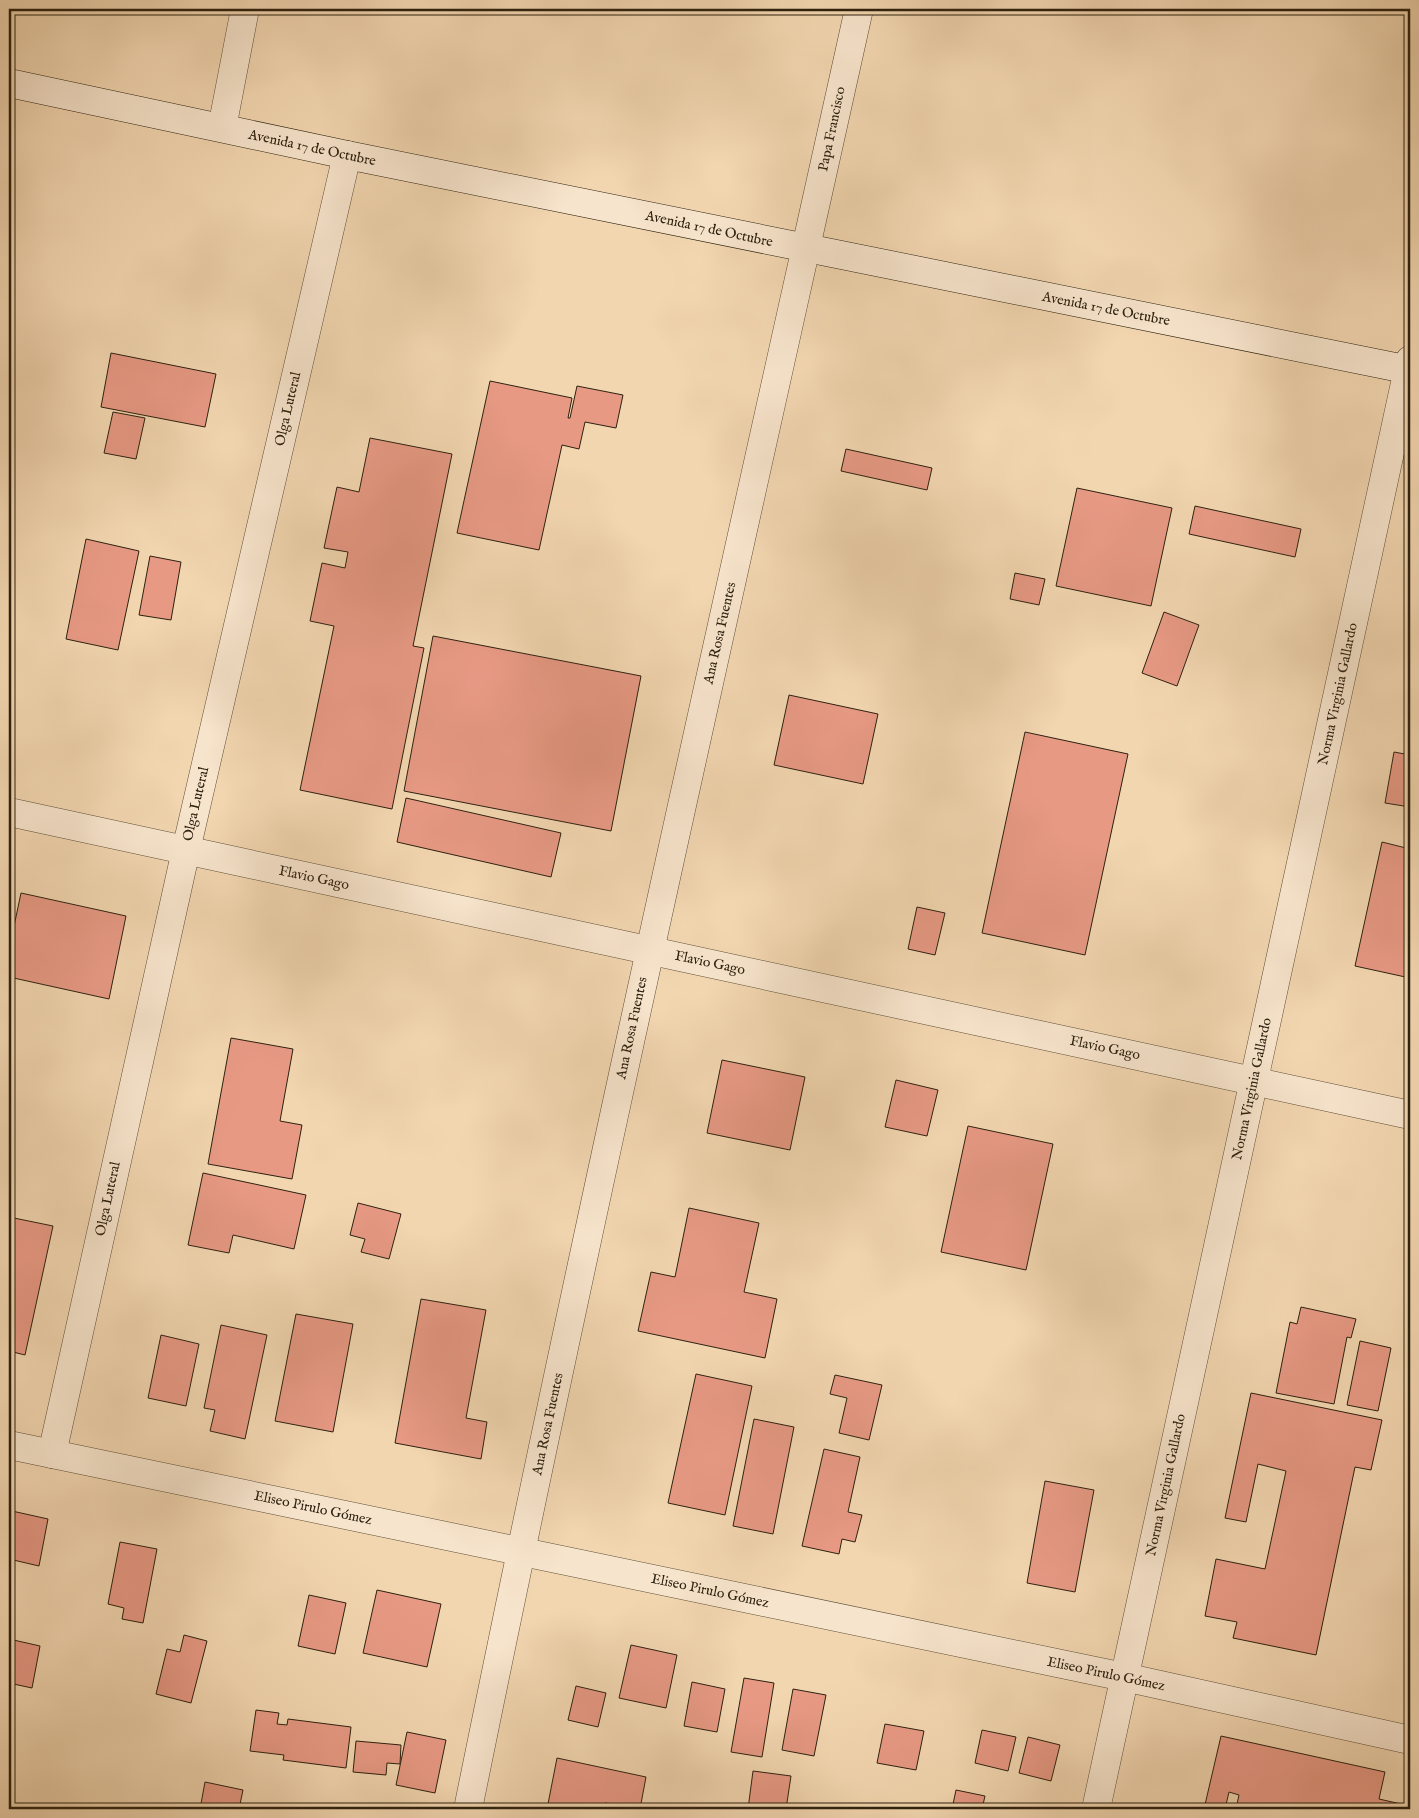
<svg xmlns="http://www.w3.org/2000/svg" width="1419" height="1818" font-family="'IM FELL English',serif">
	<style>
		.building { fill: #e79984; stroke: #2d210f }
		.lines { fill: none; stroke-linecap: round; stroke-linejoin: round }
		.minor-casing { stroke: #5e4e37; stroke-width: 29 }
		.secondary-casing { stroke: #2d210f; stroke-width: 29 }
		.minor { stroke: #f7e4cc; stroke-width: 28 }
		.secondary { stroke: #f7e4cc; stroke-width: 28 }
		.labels { text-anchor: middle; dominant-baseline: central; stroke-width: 4.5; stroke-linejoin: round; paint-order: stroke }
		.street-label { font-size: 14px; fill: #2d210f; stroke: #f7e4cc }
	</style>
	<rect width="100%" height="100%" fill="#f2d6b0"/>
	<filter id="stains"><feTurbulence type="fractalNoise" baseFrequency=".004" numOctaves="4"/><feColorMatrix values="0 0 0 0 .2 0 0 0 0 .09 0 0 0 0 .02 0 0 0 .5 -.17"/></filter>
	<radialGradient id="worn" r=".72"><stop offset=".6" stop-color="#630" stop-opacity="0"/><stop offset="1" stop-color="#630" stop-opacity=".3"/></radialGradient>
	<g class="building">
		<path d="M111 353 216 374 205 427 101 407Z"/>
		<path d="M490 381 572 398 568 418H570L577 386 623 395 616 428 585 422 579 449 562 445 539 550 457 533Z"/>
		<path d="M113 412 145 418 136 459 104 453Z"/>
		<path d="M370 438 452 454 413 646 424 648 392 809 300 790 334 626 310 621 322 563 345 568 348 552 324 548 337 487 359 492Z"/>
		<path d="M846 449 932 468 927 490 841 471Z"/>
		<path d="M1077 488 1172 508 1151 606 1056 586Z"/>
		<path d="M1195 506 1301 529 1295 557 1189 534Z"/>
		<path d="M86 539 139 551 118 650 66 639Z"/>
		<path d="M150 556 181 562 171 620 139 615Z"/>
		<path d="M1015 573 1045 579 1039 605 1010 599Z"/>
		<path d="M1164 612 1199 625 1177 686 1142 673Z"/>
		<path d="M433 636 641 676 611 831 404 791Z"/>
		<path d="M789 695 878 714 863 784 774 765Z"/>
		<path d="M1025 732 1128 754 1085 955 982 933Z"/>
		<path d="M1394 752 1410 755V807L1385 803Z"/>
		<path d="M406 798 561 833 551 877 397 842Z"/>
		<path d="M1382 842 1410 849V978L1355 966Z"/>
		<path d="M21 893 126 916 109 999 9 977V950Z"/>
		<path d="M917 907 945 913 935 955 908 949Z"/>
		<path d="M231 1038 293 1049 280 1121 302 1125 292 1179 208 1164Z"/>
		<path d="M722 1060 805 1077 790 1150 707 1133Z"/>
		<path d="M896 1080 938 1090 927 1136 885 1127Z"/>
		<path d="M968 1126 1053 1144 1026 1270 941 1252Z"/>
		<path d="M203 1173 306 1195 294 1249 233 1235 229 1253 188 1245Z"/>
		<path d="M358 1203 401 1214 389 1259 361 1252 365 1239 350 1235Z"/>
		<path d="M689 1208 759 1223 744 1292 777 1299 765 1358 638 1331 651 1272 675 1277Z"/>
		<path d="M9 1217 53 1226 25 1355 9 1351Z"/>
		<path d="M421 1299 486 1310 466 1418 487 1422 481 1459 395 1443Z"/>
		<path d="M1301 1307 1356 1319 1351 1338 1347 1337 1334 1404 1276 1393 1290 1322 1297 1324Z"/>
		<path d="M296 1314 353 1324 333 1432 275 1421Z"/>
		<path d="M221 1325 267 1335 245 1439 210 1431 215 1410 204 1408Z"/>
		<path d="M161 1335 199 1344 186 1406 148 1398Z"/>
		<path d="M1360 1341 1391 1348 1378 1411 1347 1405Z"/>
		<path d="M696 1374 752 1386 725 1515 668 1503Z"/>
		<path d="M835 1375 882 1385 869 1440 839 1433 847 1398 830 1394Z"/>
		<path d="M1251 1393 1382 1420 1371 1470 1355 1467 1316 1655 1233 1638 1237 1622 1205 1616 1216 1559 1265 1569 1286 1471 1258 1464 1246 1522 1225 1518Z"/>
		<path d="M754 1419 794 1427 773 1534 733 1526Z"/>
		<path d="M824 1449 860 1457 848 1512 862 1515 855 1542 842 1539 839 1554 802 1546Z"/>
		<path d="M1045 1481 1094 1490 1075 1592 1027 1583Z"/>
		<path d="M12 1511 48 1519 39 1566 9 1559V1526Z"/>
		<path d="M120 1542 157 1549 143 1623 122 1619 124 1608 108 1604Z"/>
		<path d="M377 1590 441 1604 427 1667 363 1653Z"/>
		<path d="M309 1595 346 1603 335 1654 298 1646Z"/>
		<path d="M184 1635 207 1641 191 1703 156 1694 167 1649 180 1652Z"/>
		<path d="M9 1639 40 1646 32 1688 9 1683Z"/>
		<path d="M631 1645 677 1655 666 1708 619 1698Z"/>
		<path d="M744 1678 774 1683 762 1757 731 1752Z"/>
		<path d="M692 1682 725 1689 717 1732 684 1726Z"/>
		<path d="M576 1686 606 1693 598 1727 568 1720Z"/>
		<path d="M793 1689 826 1695 814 1756 782 1750Z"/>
		<path d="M256 1710 279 1713 277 1724 287 1725 288 1719 351 1727 346 1768 283 1760 284 1755 250 1751Z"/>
		<path d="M885 1724 924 1731 916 1770 877 1763Z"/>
		<path d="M982 1730 1016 1737 1008 1771 975 1763Z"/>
		<path d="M407 1732 446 1740 435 1793 396 1785Z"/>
		<path d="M1221 1736 1385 1772 1379 1799 1401 1804 1400 1809H1236L1239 1795 1229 1792 1225 1809H1204Z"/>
		<path d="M1028 1737 1060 1745 1051 1781 1019 1773Z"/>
		<path d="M356 1741 401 1745 400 1764 387 1763 386 1775 353 1772Z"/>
		<path d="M557 1758 646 1777 640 1809 605 1803 603 1809H547Z"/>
		<path d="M753 1771 791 1776 786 1809H748Z"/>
		<path d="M205 1782 243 1790 239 1809H200Z"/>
		<path d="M956 1790 985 1796 982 1809H952Z"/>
		<path d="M9 1804 40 1809H9Z"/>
	</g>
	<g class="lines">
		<g class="minor-casing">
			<g id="minor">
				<path d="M222 128 245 9"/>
				<path d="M9 812 1410 1115"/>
				<path d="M9 1445 1124 1677 1410 1740"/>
				<path d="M52 1454 186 850 347 155"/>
				<path d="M468 1809C590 1207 726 608 859 9"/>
				<path d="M1096 1809 1410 360"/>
			</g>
		</g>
		<g class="secondary-casing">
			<path id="secondary" d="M9 83 347 155 1410 370"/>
		</g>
		<use href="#minor" class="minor"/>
		<use href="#secondary" class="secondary"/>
	</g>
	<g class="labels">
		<g class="street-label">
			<text transform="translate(832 129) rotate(-78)">Papa Francisco</text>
			<text transform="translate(312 148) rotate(12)">Avenida 17 de Octubre</text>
			<text transform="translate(709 229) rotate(12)">Avenida 17 de Octubre</text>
			<text transform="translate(1106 309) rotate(11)">Avenida 17 de Octubre</text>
			<text transform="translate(288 409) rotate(-77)">Olga Luteral</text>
			<text transform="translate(720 633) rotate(-77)">Ana Rosa Fuentes</text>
			<text transform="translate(1338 694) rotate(-78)">Norma Virginia Gallardo</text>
			<text transform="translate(196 804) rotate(-77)">Olga Luteral</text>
			<text transform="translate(314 878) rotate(12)">Flavio Gago</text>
			<text transform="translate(710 963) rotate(12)">Flavio Gago</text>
			<text transform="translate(632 1028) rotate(-78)">Ana Rosa Fuentes</text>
			<text transform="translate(1105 1048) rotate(12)">Flavio Gago</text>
			<text transform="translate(1252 1089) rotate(-78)">Norma Virginia Gallardo</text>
			<text transform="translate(108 1199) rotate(-78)">Olga Luteral</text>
			<text transform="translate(548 1424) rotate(-78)">Ana Rosa Fuentes</text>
			<text transform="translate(1166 1485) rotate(-78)">Norma Virginia Gallardo</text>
			<text transform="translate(313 1508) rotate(12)">Eliseo Pirulo Gómez</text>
			<text transform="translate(710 1591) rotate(12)">Eliseo Pirulo Gómez</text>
			<text transform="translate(1106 1674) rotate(12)">Eliseo Pirulo Gómez</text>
		</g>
	</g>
	<rect width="1419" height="1818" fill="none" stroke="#f2d6b0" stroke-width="30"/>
	<rect x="10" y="10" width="1399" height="1798" fill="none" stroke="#2d210f" stroke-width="2.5"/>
	<rect x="15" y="15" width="1389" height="1788" fill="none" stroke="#2d210f"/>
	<rect width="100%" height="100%" filter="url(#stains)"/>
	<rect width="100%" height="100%" fill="url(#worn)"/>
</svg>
